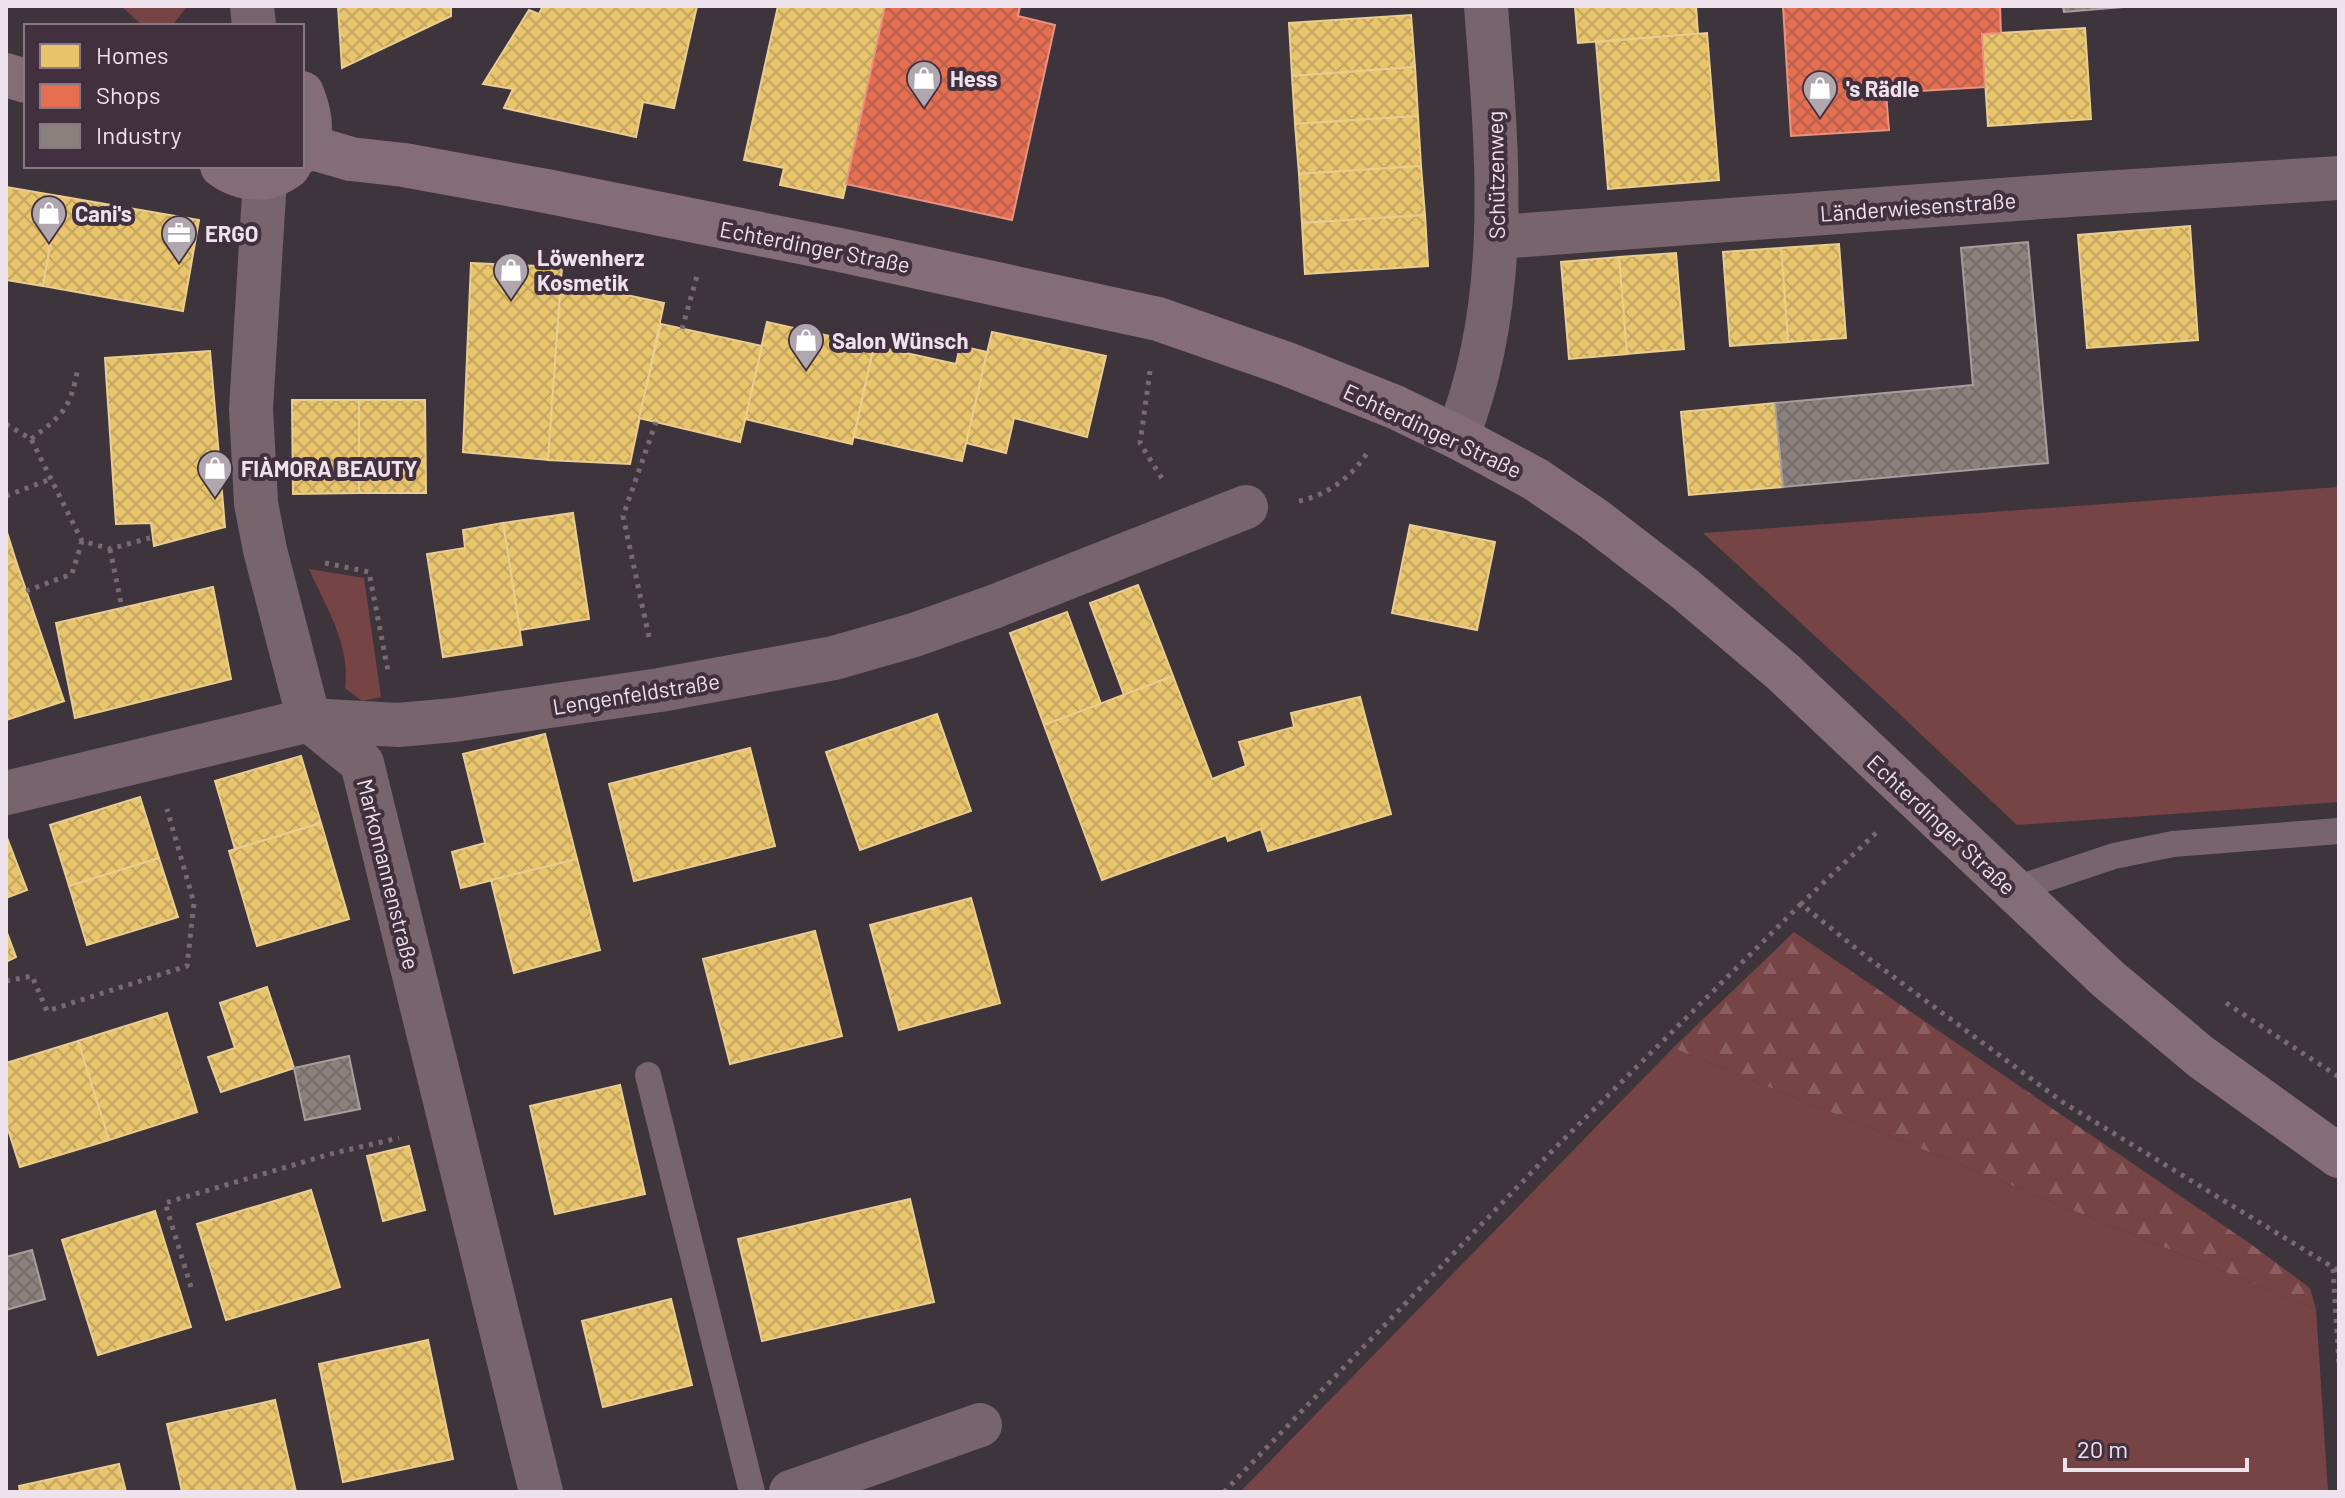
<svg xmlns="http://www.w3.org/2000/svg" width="2345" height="1498" font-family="Barlow,sans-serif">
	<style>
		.green { fill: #774446 }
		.forest { fill: url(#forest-firs) }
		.homes { fill: url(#homes-cross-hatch); stroke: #eacd91; stroke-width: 2 }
		.shops { fill: url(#shops-cross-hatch); stroke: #e99280; stroke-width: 2 }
		.industry { fill: url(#industry-cross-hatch); stroke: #a89e9e; stroke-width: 2 }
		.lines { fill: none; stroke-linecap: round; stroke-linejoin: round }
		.path { stroke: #796a72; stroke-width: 5; stroke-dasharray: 4 6; stroke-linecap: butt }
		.service { stroke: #77646c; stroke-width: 26 }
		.minor { stroke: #77646c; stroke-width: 44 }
		.secondary { stroke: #856d77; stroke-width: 44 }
		.labels { text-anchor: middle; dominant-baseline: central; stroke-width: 8; stroke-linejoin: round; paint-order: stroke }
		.poi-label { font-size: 22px; font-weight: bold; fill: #eee3ec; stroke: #42303f; text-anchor: start }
		.street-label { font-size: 22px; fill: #eee3ec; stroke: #42303f }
	</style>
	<defs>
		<pattern id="forest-firs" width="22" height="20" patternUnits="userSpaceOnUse" patternTransform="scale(2)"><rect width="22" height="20" fill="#774446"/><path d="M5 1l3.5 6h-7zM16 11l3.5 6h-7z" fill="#8b5f61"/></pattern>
		<pattern id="homes-cross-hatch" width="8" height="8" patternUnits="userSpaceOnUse" patternTransform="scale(2)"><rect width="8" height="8" fill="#e9c46a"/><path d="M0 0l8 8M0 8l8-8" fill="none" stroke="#c0a461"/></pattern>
		<pattern id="shops-cross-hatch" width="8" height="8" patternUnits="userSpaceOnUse" patternTransform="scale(2)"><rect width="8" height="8" fill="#e76f51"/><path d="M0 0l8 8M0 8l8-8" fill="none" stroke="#b7624e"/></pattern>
		<pattern id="industry-cross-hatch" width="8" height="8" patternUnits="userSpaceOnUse" patternTransform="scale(2)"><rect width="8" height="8" fill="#8a817c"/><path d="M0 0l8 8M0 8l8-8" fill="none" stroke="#736c69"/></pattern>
	</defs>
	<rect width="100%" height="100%" fill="#3e343c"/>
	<g class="green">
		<path d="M121 6H187L173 25 143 26Z"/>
		<path d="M2339 487V802L2017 825 1892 707 1703 533Z"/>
		<path d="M309 569 364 578 381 697 362 701 345 688C351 646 326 607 309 569Z"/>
		<path d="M1673 1048 2316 1309 2328 1492H1240Z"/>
	</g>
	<path class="forest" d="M1794 932 2252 1245 2310 1288 2316 1309 1673 1048Z"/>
	<g class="homes">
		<path d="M338 6H451V16L342 68Z"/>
		<path d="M543 6H697L674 108 643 102 636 137 504 108 513 89 483 84 529 10 539 14Z"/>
		<path d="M778 6H885L843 198 780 185 784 168 744 160Z"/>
		<path d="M1575 6H1696L1698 34 1578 43Z"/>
		<path d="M1411 15 1415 67 1292 76 1289 23Z"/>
		<path d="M2085 28 2091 119 1988 126 1982 34Z"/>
		<path d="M1707 33 1719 180 1608 189 1596 42Z"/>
		<path d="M1415 67 1418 116 1295 124 1292 76Z"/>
		<path d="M1418 116 1421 166 1299 174 1295 124Z"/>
		<path d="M1421 166 1425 215 1302 223 1299 174Z"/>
		<path d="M6 187 59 196 43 286 6 280Z"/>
		<path d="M59 196 199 220 183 311 43 286Z"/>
		<path d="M1425 215 1428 266 1305 274 1302 223Z"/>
		<path d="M2190 226 2198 340 2087 348 2078 235Z"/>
		<path d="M1839 244 1846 338 1788 342 1781 248Z"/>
		<path d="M1781 248 1788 342 1730 346 1723 252Z"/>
		<path d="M1676 253 1684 349 1627 354 1619 257Z"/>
		<path d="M1619 257 1627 354 1569 359 1561 262Z"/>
		<path d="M471 263 562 267 548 460 463 452Z"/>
		<path d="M561 281 664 303 630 464 548 460Z"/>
		<path d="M767 322 874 346 852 444 745 419Z"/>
		<path d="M661 324 762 346 740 442 639 418Z"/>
		<path d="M992 332 1106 356 1087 437 1014 418 1006 453 966 443Z"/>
		<path d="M874 346 956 364 960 346 987 352 962 461 854 437Z"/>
		<path d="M210 351 225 527 154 546 151 523 116 524 105 358Z"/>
		<path d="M292 400H359V493L293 494Z"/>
		<path d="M359 400H425L426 493H359Z"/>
		<path d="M1775 403 1783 487 1689 495 1681 412Z"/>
		<path d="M573 513 589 619 520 630 503 523Z"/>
		<path d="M503 523 522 645 443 657 427 554 465 548 463 530Z"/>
		<path d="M1410 525 1495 542 1477 630 1392 613Z"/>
		<path d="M6 529 16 561 6 564Z"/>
		<path d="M16 561 64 701 6 720V564Z"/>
		<path d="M1138 585 1173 676 1124 695 1090 603Z"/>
		<path d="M213 587 231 679 75 718 56 623Z"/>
		<path d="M1067 612 1101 704 1044 725 1010 633Z"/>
		<path d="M1173 676 1212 779 1246 766 1239 742 1294 727 1291 713 1360 697 1391 814 1268 851 1261 829 1228 841 1226 835 1102 880 1044 725Z"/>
		<path d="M937 714 971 811 860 850 826 752Z"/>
		<path d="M545 734 577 859 461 888 452 852 485 843 463 754Z"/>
		<path d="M750 748 775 846 634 881 609 784Z"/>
		<path d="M301 756 321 823 235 849 215 781Z"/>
		<path d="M140 797 159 858 69 886 50 825Z"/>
		<path d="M321 823 349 919 257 946 229 851Z"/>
		<path d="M6 835 27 890 6 898Z"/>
		<path d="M159 858 178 917 87 945 69 886Z"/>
		<path d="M577 859 600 950 514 973 491 880Z"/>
		<path d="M971 898 1000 1003 899 1030 870 925Z"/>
		<path d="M6 930 16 957 6 962Z"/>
		<path d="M815 931 842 1036 730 1064 703 959Z"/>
		<path d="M267 987 294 1068 221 1092 208 1057 235 1048 220 1003Z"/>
		<path d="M167 1013 197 1112 109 1140 78 1041Z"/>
		<path d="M78 1041 109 1140 20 1167 6 1123V1063Z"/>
		<path d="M620 1085 645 1194 555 1214 530 1106Z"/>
		<path d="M409 1146 425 1210 383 1221 367 1156Z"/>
		<path d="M311 1190 340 1287 226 1320 197 1224Z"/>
		<path d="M910 1199 934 1302 762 1341 738 1239Z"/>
		<path d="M155 1211 191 1327 98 1355 62 1240Z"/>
		<path d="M671 1299 692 1385 603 1407 582 1321Z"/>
		<path d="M428 1340 453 1459 343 1482 319 1364Z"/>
		<path d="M275 1400 296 1492H182L167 1424Z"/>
		<path d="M119 1464 126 1492H20L19 1486Z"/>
	</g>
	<g class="shops">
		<path d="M885 6H1020L1018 16 1055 25 1012 220 846 184Z"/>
		<path d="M1783 6H2000L2001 33 1982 34 1985 87 1886 93 1889 130 1791 136Z"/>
	</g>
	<g class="industry">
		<path d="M2063 6H2136L2064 12Z"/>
		<path d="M2028 242 2048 463 1783 487 1775 403 1973 385 1961 248Z"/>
		<path d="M349 1056 360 1109 305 1120 294 1068Z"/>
		<path d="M32 1250 45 1299 6 1310V1257Z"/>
	</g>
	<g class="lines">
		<g class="path">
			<path d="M682 329 697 276"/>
			<path d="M1150 371 1140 443 1164 482"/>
			<path d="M6 424 31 439 82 541 110 549 153 537"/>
			<path d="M31 439C64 414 70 409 78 368"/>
			<path d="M6 496 51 479"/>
			<path d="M1299 501C1327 495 1352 477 1367 453"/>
			<path d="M110 549 122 608"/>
			<path d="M325 563 369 572 388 671"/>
			<path d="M26 591 72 574 82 541"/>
			<path d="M649 637 623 516 656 422"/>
			<path d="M1876 833 1801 904 1868 958 2064 1103 2339 1271"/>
			<path d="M6 981 32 976 47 1011 187 966 194 903 167 809"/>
			<path d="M2226 1003 2339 1077"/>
			<path d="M2333 1269 2339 1365"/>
			<path d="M191 1287 165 1203 334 1153 399 1138"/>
			<path d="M1224 1492 1555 1148 1801 904"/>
		</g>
		<g class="service">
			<path d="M2012 890 2114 856 2173 844 2339 831"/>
			<path d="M648 1075 752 1492"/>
		</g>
		<g class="minor">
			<path d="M252 6 254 26"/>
			<path d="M265 178 251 409 256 503 265 550 309 720 362 763 541 1492"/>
			<path d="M1498 237 2070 195 2339 178"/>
			<path d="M1457 437C1512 299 1497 150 1486 6"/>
			<path d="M6 793 309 720 398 725 454 720 660 690 834 658 914 635 993 607 1246 507"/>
			<path d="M791 1492 980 1425"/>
		</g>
		<g class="secondary">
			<path d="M6 75 26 81"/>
			<path d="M302 93C310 112 315 134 302 152"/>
			<path d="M306 146 351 159 404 165 546 191 840 250 1158 319 1287 364 1395 407 1457 437 1535 479 1594 519 1685 589 1783 672 2108 979 2201 1057 2339 1156"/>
			<path d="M222 166C242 181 269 182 289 166"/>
		</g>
	</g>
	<defs>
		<g id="shop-pin" transform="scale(1.8)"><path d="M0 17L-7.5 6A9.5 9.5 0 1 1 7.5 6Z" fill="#b0a6ae" stroke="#42303f"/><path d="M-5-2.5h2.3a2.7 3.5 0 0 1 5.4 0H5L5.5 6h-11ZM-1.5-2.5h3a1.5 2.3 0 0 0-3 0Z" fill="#fff"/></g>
		<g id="office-pin" transform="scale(1.8)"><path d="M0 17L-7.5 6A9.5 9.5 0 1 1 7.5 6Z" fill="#b0a6ae" stroke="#42303f"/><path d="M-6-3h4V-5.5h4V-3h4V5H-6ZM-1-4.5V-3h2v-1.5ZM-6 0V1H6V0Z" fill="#fff"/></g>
	</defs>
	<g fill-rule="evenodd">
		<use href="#shop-pin" x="924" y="78"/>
		<use href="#shop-pin" x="1820" y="88"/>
		<use href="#shop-pin" x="49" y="213"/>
		<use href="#office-pin" x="179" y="233"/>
		<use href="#shop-pin" x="511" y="270"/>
		<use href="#shop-pin" x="806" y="340"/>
		<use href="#shop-pin" x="215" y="468"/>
	</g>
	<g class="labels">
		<g class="poi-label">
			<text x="950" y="78">Hess</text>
			<text x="1846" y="88">'s Rädle</text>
			<text x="75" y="213">Cani's</text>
			<text x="205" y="233">ERGO</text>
			<text x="537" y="257">Löwenherz<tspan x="537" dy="25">Kosmetik</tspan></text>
			<text x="832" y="340">Salon Wünsch</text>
			<text x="241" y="468">FIÀMORA BEAUTY</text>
		</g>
		<g class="street-label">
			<text transform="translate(1495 175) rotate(-91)">Schützenweg</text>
			<text transform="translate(1918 206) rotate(-4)">Länderwiesenstraße</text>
			<text transform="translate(815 246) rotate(11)">Echterdinger Straße</text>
			<text transform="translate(1433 430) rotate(25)">Echterdinger Straße</text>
			<text transform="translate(636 693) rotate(-9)">Lengenfeldstraße</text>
			<text transform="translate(1942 824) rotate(43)">Echterdinger Straße</text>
			<text transform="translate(389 874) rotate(76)">Markomannenstraße</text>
		</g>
	</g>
	<rect width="2345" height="1498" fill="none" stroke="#eee3ec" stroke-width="16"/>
	<rect x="24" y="24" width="280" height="144" fill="#42303f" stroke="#877884" stroke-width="2"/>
	<rect x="40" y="44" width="40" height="24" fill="#e9c46a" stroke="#877884" stroke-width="2"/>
	<text x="96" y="64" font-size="24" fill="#eee3ec">Homes</text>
	<rect x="40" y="84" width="40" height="24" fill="#e76f51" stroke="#877884" stroke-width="2"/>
	<text x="96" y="104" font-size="24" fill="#eee3ec">Shops</text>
	<rect x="40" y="124" width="40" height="24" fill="#8a817c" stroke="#877884" stroke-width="2"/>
	<text x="96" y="144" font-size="24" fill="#eee3ec">Industry</text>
	<path d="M2065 1458v12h182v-12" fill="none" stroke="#eee3ec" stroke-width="4"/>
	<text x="2077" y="1458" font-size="24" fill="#eee3ec" stroke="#42303f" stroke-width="6" paint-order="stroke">20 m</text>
</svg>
